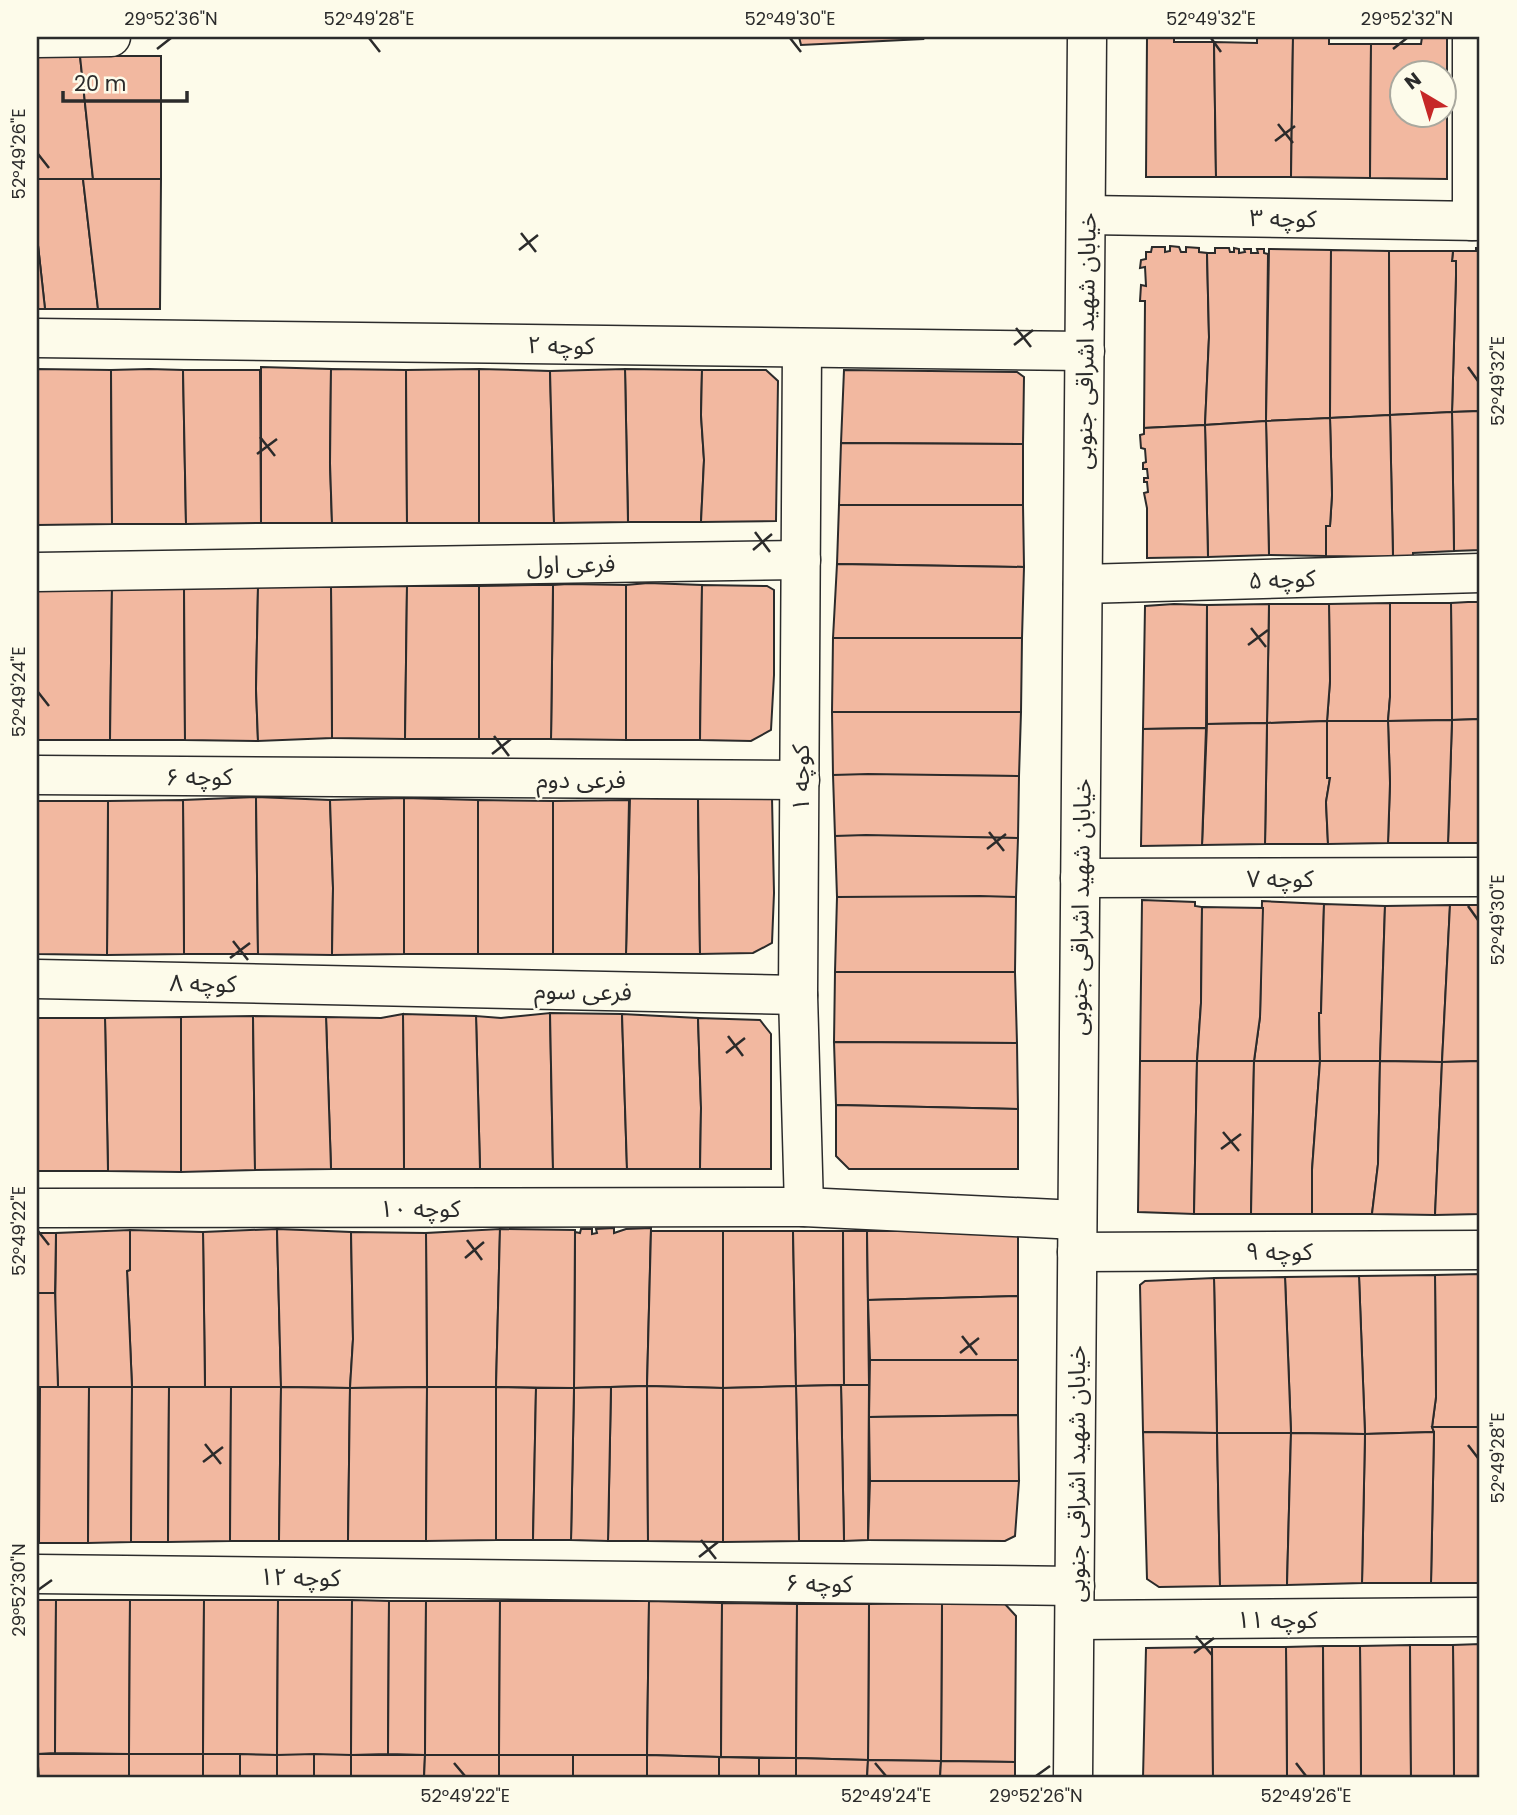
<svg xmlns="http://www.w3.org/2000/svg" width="1517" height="1815" font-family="Poppins,'Noto Sans Arabic',sans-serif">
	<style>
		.building { fill: #f2b8a0; stroke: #2b2b2b; stroke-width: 2; fill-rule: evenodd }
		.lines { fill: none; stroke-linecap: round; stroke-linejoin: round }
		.minor-casing { stroke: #2b2b2b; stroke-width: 41 }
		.minor { stroke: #fdfbea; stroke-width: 38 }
		.ticks { fill: none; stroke: #2b2b2b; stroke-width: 2.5 }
		.labels { text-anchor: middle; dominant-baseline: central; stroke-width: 5; stroke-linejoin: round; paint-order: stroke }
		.street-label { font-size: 24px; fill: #2b2b2b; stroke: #fdfbea }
		.neatline { fill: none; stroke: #2b2b2b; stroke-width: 2.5 }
		.ticks-label { font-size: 18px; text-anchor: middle; fill: #2b2b2b }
	</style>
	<rect width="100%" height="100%" fill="#fdfbea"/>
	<g class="building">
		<path d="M799 37H922L923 39 801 45Z"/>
		<path d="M1147 37H1174V42H1214L1216 177H1146Z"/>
		<path d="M1257 37H1293L1291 177H1216L1214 42 1257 43Z"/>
		<path d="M1293 37H1329V44H1371L1370 178 1291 177Z"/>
		<path d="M1422 37H1447V179L1370 178 1371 44H1421ZM1402 74H1444V116H1402Z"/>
		<path d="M37 55 80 56 93 179H37Z"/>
		<path d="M80 56H161V179H93Z"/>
		<path d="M37 179H83L98 309H45L37 236Z"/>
		<path d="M83 179H161L160 309H98Z"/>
		<path d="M37 236 45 309H37Z"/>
		<path d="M1170 246 1179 247 1181 252H1186V247L1199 248V252L1207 253 1209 337 1205 425 1144 428 1145 301H1140L1141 285 1146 286 1145 267 1140 268 1141 260 1146 259V252H1151L1152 247H1165V252L1170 251Z"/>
		<path d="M1215 248H1229L1230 252H1234V248L1239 249V253L1245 252 1244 249H1251V253H1258L1257 249H1264V253L1268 254 1266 421 1205 425 1209 337 1207 253H1215Z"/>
		<path d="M1476 248H1480V411L1452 412 1456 275V261H1452L1453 251H1476Z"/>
		<path d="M1269 249 1331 250 1330 418 1266 421Z"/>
		<path d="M1331 250 1389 251 1390 415 1330 418Z"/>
		<path d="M1389 251H1453L1452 261H1456V275L1452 412 1390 415Z"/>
		<path d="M261 367 331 369 330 463 332 523H261Z"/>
		<path d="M37 369 111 370 112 524 37 525Z"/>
		<path d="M149 369 183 370 186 524H112L111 370Z"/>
		<path d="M331 369 406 370 407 523H332L330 463Z"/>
		<path d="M479 369 550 371 554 523H479Z"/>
		<path d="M479 369V523H407L406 370Z"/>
		<path d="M625 369 702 370 701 415 704 460 701 522H628Z"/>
		<path d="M625 369 628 522 554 523 550 371Z"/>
		<path d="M183 370H260L261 523 186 524Z"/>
		<path d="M702 370H766L778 381 776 521 701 522 704 460 701 415Z"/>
		<path d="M844 370 1017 372 1024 377 1023 444 841 443Z"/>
		<path d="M1480 411V550L1454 551 1452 412Z"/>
		<path d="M1452 412 1454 551 1413 553V557H1393L1390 415Z"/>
		<path d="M1390 415 1393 557 1326 556V526H1330L1332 495 1330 418Z"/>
		<path d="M1330 418 1332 495 1330 526H1326V556L1269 555 1266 421Z"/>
		<path d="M1266 421 1269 555 1208 557 1205 425Z"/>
		<path d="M1205 425 1208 557 1147 558V508L1144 493 1148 492 1147 482H1144V478H1148L1147 469H1143V463L1146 462 1145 449 1141 448 1140 435 1144 434V428Z"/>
		<path d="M841 443 1023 444V505H839Z"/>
		<path d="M839 505H1023L1024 567 837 564Z"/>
		<path d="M837 564 1024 567 1022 638H833Z"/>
		<path d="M37 583H38L37 676Z"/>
		<path d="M38 583 112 586 110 740H37Z"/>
		<path d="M648 583 702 585 700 740H626V585Z"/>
		<path d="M568 584 626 585V740L551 739 553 585Z"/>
		<path d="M533 585H553L551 739H479V586Z"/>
		<path d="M702 585 767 586 774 590V675L771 730 751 741 700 740Z"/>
		<path d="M112 586H184L185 740H110Z"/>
		<path d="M184 586 258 587 256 689 258 741 185 740Z"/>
		<path d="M407 586 405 739 332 738 331 587Z"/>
		<path d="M407 586H479V739H405Z"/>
		<path d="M258 587H331L332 738 258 741 256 689Z"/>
		<path d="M1468 602H1480V719L1452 720 1451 603Z"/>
		<path d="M1390 603V697L1388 721H1327L1330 681 1329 604Z"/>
		<path d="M1390 603H1451L1452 720 1388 721 1390 697Z"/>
		<path d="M1174 604 1207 605 1206 728 1143 729 1145 606Z"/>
		<path d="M1269 604H1329L1330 681 1327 721 1267 723Z"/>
		<path d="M1269 604 1267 723 1207 724V605Z"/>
		<path d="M833 638H1022L1021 712H832Z"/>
		<path d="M832 712H1021L1019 776 833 775Z"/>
		<path d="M1480 719V843H1448L1452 720Z"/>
		<path d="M1452 720 1448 843H1388L1390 783 1388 721Z"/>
		<path d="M1327 721V778H1330L1326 802 1328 844H1265L1267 723Z"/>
		<path d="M1327 721H1388L1390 783 1388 843 1328 844 1326 802 1330 778H1327Z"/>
		<path d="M1267 723 1265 844 1202 845 1207 724Z"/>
		<path d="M1206 728 1202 845 1141 846 1143 729Z"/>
		<path d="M868 774 1019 776 1018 838 835 836 833 775Z"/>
		<path d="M256 797 258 954H184L183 800Z"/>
		<path d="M256 797 330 800 333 888 332 955 258 954Z"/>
		<path d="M404 798 478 800V954H404Z"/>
		<path d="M404 798V954L332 955 333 888 330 800Z"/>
		<path d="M630 798 698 799 700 954H626Z"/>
		<path d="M772 798 774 893 772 943 753 953 700 954 698 799Z"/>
		<path d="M183 800 184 954 107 955 108 801Z"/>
		<path d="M478 800 553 801V954H478Z"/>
		<path d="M629 800 626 954H553V801Z"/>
		<path d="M37 801H108L107 955 37 954Z"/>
		<path d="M866 835 1018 838 1016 897H837L835 836Z"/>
		<path d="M980 896 1016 897 1015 972H835L837 897Z"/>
		<path d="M1142 900 1195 902V906L1202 907 1201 1003 1197 1061H1140Z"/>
		<path d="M1262 901 1324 904 1321 1013H1319L1320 1061H1254L1260 1017Z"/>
		<path d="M1324 904 1385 906 1380 1061H1320L1319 1013H1321Z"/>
		<path d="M1450 905 1442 1062 1380 1061 1385 906Z"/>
		<path d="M1450 905H1480V1061L1442 1062Z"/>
		<path d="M1202 907 1263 908 1260 1017 1254 1061H1197L1201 1003Z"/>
		<path d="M835 972H1015L1017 1043 834 1042Z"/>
		<path d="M550 1013 553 1169H480L476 1016 501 1018Z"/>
		<path d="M550 1013 622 1014 627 1169H553Z"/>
		<path d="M403 1014 476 1016 480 1169H404Z"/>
		<path d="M403 1014 404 1169H331L326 1017 381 1018Z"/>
		<path d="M622 1014 698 1018 701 1108 700 1169H627Z"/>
		<path d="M253 1016 255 1170 181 1172V1017Z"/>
		<path d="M253 1016 326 1017 331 1169 255 1170Z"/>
		<path d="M181 1017V1172L108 1171 105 1018Z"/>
		<path d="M37 1018H105L108 1171H37Z"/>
		<path d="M698 1018 760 1020 771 1034V1169H700L701 1108Z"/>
		<path d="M834 1042 1017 1043 1018 1109 836 1105Z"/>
		<path d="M1140 1061H1197L1194 1214 1138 1212Z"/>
		<path d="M1197 1061H1254L1251 1214H1194Z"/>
		<path d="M1254 1061H1320L1312 1170V1214H1251Z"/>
		<path d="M1320 1061H1380L1378 1164 1372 1214H1312V1170Z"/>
		<path d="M1380 1061 1442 1062 1435 1215 1372 1214 1378 1164Z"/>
		<path d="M1480 1061V1214L1435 1215 1442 1062Z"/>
		<path d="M836 1105 1018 1109V1169H849L836 1156Z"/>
		<path d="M614 1228V1233L626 1229 651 1228 647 1386 574 1388 575 1232 580 1233 581 1229H592V1234L597 1233 596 1229Z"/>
		<path d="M277 1229 281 1387H205L203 1232Z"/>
		<path d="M277 1229 351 1232 353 1339 350 1388 281 1387Z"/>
		<path d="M500 1229 496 1387H427L426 1233Z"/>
		<path d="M500 1229 575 1230 574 1388 496 1387Z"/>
		<path d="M130 1230 203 1232 205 1387H132L127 1271 130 1270Z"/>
		<path d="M130 1230V1270L127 1271 132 1387H58L55 1321 56 1233Z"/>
		<path d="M651 1231H723V1388L647 1386Z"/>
		<path d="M723 1231H793L796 1386 723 1388Z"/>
		<path d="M793 1231H843L844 1385 796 1386Z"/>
		<path d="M843 1231H867L869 1385H844Z"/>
		<path d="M867 1231H1012L1018 1237V1296L868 1300Z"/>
		<path d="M351 1232 426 1233 427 1387 350 1388 353 1339Z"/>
		<path d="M37 1233H56L55 1293H37Z"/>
		<path d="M1480 1274V1427H1432L1436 1397 1435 1275Z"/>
		<path d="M1435 1275 1436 1397 1432 1427 1434 1432 1365 1434 1359 1276Z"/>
		<path d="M1359 1276 1365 1434 1291 1433 1285 1277Z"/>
		<path d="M1285 1277 1291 1433H1217L1214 1278Z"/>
		<path d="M1214 1278 1217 1433 1143 1432 1140 1285 1145 1281Z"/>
		<path d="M37 1293H55L58 1387H37Z"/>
		<path d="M1018 1296V1360H870L868 1300Z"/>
		<path d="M870 1360H1018V1415L869 1417Z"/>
		<path d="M841 1385H869L868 1540 844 1541Z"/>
		<path d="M841 1385 844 1541H799L796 1386Z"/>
		<path d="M647 1386 648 1541H608L611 1387Z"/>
		<path d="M647 1386 723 1388V1542L648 1541Z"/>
		<path d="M796 1386 799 1541 723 1542V1388Z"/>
		<path d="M37 1387H40L39 1543H37Z"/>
		<path d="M40 1387H89L88 1543H39Z"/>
		<path d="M89 1387H132L131 1542 88 1543Z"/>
		<path d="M132 1387H169L168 1542H131Z"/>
		<path d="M169 1387H231L230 1541 168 1542Z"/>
		<path d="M231 1387H281L279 1541H230Z"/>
		<path d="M281 1387 350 1388 348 1541H279Z"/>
		<path d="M427 1387 426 1541H348L350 1388Z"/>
		<path d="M427 1387H496V1540L426 1541Z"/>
		<path d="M496 1387 536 1388 533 1540H496Z"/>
		<path d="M611 1387 608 1541 571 1540 574 1388Z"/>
		<path d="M536 1388H574L571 1540H533Z"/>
		<path d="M1018 1415 1019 1481H870L869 1417Z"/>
		<path d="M1432 1427H1480V1583H1431L1434 1432Z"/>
		<path d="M1143 1432 1217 1433 1220 1586 1159 1587 1147 1579Z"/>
		<path d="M1434 1432 1431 1583H1362L1365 1434Z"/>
		<path d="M1217 1433H1291L1287 1585 1220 1586Z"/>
		<path d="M1291 1433 1365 1434 1362 1583 1287 1585Z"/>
		<path d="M870 1481H1019L1015 1536 1005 1541 868 1540Z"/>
		<path d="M38 1600H56L55 1753 37 1754Z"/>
		<path d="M56 1600H130L129 1754 55 1753Z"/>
		<path d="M130 1600H204L203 1754H129Z"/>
		<path d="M204 1600H278L277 1755 203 1754Z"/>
		<path d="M278 1600H352L351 1755H277Z"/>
		<path d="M352 1600 389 1601 388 1754 351 1755Z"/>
		<path d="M389 1601H426L425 1755 388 1754Z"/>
		<path d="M426 1601H500L499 1755H425Z"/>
		<path d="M500 1601H649L647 1755H499Z"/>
		<path d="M649 1601 722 1603 721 1757 647 1755Z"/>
		<path d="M722 1603 797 1604 796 1758 721 1757Z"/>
		<path d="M942 1603H1004L1016 1616 1015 1762 941 1761Z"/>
		<path d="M942 1603 941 1761 868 1760 869 1604Z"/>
		<path d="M797 1604H869L868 1760 796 1758Z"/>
		<path d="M1480 1644V1778H1454L1453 1645Z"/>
		<path d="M1410 1645 1411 1778H1361L1360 1646Z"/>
		<path d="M1410 1645H1453L1454 1778H1411Z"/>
		<path d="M1323 1646 1324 1778H1287L1286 1647Z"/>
		<path d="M1323 1646H1360L1361 1778H1324Z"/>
		<path d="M1212 1647 1213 1778H1143L1146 1648Z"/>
		<path d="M1212 1647H1286L1287 1778H1213Z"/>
		<path d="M37 1754H129V1778H39Z"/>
		<rect x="129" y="1754" width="74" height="24"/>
		<rect x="203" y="1754" width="37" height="24"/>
		<path d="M240 1754 277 1755V1778H240Z"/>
		<path d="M314 1754 351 1755V1778H314Z"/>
		<path d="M314 1754V1778H277V1755Z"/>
		<path d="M351 1755H425L424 1778H351Z"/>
		<path d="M425 1755H499V1778H424Z"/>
		<rect x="499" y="1755" width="74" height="23"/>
		<rect x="573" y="1755" width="74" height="23"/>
		<path d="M647 1755 719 1757V1778H647Z"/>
		<path d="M719 1757 759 1758V1778H719Z"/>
		<rect x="759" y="1758" width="37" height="20"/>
		<path d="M796 1758 868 1760 867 1778H796Z"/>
		<path d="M868 1760 941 1761 940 1778H867Z"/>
		<path d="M941 1761 1015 1762V1778H940Z"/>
	</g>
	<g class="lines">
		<g class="minor-casing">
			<g id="minor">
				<path d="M37 38 111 37"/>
				<path d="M1086 215 1480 221"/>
				<path d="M1472 221V37"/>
				<path d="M37 338 1085 351"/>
				<path d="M802 348 798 995 804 1207"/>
				<path d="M37 572 801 560"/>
				<path d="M1083 584 1480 573"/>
				<path d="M37 775 800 780"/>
				<path d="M1080 878 1480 877"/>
				<path d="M37 979 798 995"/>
				<path d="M37 1208 804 1207 1077 1220"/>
				<path d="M1077 1252 1480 1250"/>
				<path d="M37 1574 1075 1586"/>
				<path d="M1075 1620 1480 1617"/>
				<path d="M1073 1778 1087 37"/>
			</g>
		</g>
		<use href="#minor" class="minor"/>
	</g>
	<path class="ticks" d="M369 38 380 52M790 38 801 52M1211 38 1221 52M157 49 171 38M1393 49 1407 38M1278 124 1293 143M1275 141 1295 126M38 154 49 168M521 233 536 252M519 250 538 235M1016 328 1031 347M1014 345 1033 330M1468 367 1478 381M260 437 275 456M257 454 277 439M755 532 770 552M753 550 772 534M1251 628 1266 647M1248 645 1268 630M38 692 49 706M494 736 509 756M492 754 511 739M989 832 1004 851M987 849 1006 834M1468 906 1478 920M233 941 248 960M230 958 250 943M728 1036 743 1056M726 1053 745 1038M1223 1132 1239 1151M1221 1149 1241 1134M38 1231 49 1245M467 1240 482 1260M465 1258 484 1242M962 1336 977 1355M960 1353 979 1338M205 1444 221 1464M1468 1445 1478 1458M203 1462 223 1447M701 1540 716 1559M699 1557 718 1542M38 1590 52 1580M1196 1636 1212 1655M1194 1653 1214 1638M454 1763 465 1776M875 1763 886 1776M1296 1763 1306 1776M1036 1776 1050 1766"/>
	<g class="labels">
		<g class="street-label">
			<text transform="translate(1283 218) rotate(1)">کوچه ۳</text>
			<text transform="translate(1085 341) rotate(-89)">خیابان شهید اشراقی جنوبی</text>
			<text transform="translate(561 345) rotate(1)">کوچه ۲</text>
			<text transform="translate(571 564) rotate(-1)">فرعی اول</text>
			<text transform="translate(1282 579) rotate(-2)">کوچه ۵</text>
			<text x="199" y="776">کوچه ۶</text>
			<text transform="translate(800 778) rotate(-90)">کوچه ۱</text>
			<text x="581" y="779">فرعی دوم</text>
			<text x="1280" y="878">کوچه ۷</text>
			<text transform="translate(1080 907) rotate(-89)">خیابان شهید اشراقی جنوبی</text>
			<text transform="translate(203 983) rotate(1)">کوچه ۸</text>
			<text transform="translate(583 991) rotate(1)">فرعی سوم</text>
			<text x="420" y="1208">کوچه ۱۰</text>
			<text x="1279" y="1251">کوچه ۹</text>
			<text transform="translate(1076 1474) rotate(-90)">خیابان شهید اشراقی جنوبی</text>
			<text transform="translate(300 1577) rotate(1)">کوچه ۱۲</text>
			<text transform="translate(819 1583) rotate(1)">کوچه ۶</text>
			<text x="1277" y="1619">کوچه ۱۱</text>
		</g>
	</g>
	<rect width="1517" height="1815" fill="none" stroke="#fdfbea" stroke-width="77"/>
	<g transform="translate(1423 94) rotate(322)"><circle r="33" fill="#fdfbea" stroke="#a9a89e" stroke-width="2"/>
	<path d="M0-5L12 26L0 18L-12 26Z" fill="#c62828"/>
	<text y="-10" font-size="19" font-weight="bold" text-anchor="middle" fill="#2b2b2b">N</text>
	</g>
	<path d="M63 91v10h124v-10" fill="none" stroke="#2b2b2b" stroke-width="3.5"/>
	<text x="74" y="91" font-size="21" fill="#2b2b2b" stroke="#fdfbea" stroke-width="5" paint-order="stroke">20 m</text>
	<rect x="38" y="38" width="1440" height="1738" class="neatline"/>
	<g class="ticks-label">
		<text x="171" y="25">29°52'36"N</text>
		<text x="369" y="25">52°49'28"E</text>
		<text x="790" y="25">52°49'30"E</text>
		<text x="1211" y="25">52°49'32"E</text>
		<text x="1407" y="25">29°52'32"N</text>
		<text transform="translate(19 154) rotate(-90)" y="6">52°49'26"E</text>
		<text transform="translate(1498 381) rotate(-90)" y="6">52°49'32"E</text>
		<text transform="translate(19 692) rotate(-90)" y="6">52°49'24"E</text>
		<text transform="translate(1498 920) rotate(-90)" y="6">52°49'30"E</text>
		<text transform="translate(19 1231) rotate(-90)" y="6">52°49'22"E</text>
		<text transform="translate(1498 1458) rotate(-90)" y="6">52°49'28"E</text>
		<text transform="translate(19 1590) rotate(-90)" y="6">29°52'30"N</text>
		<text x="465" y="1802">52°49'22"E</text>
		<text x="886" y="1802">52°49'24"E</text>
		<text x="1036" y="1802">29°52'26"N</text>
		<text x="1306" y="1802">52°49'26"E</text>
	</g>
</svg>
